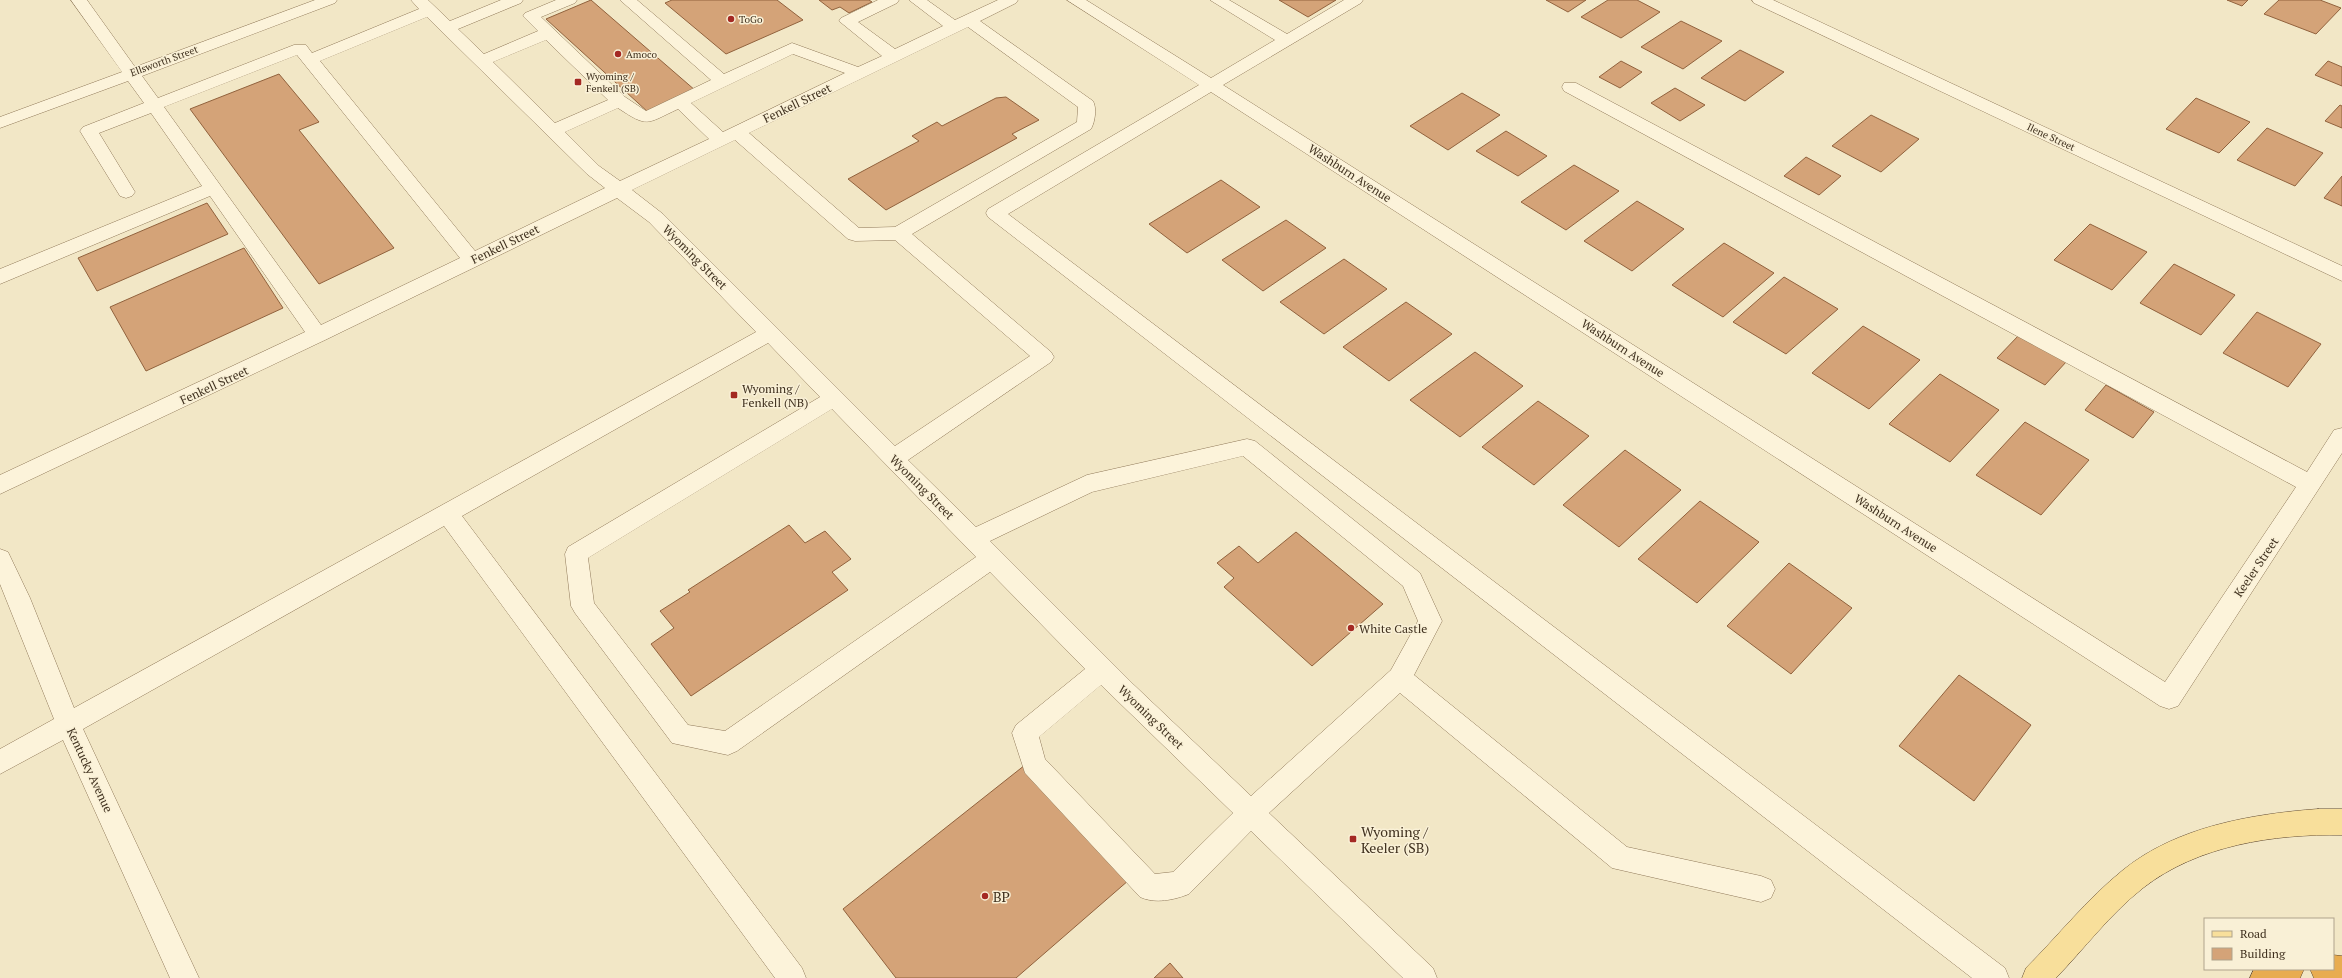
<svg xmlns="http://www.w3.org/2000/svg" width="2342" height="978" font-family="'PT Serif',serif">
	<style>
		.building { fill: #d4a378; stroke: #91623d }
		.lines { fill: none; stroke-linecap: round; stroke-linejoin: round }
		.minor-casing { stroke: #907959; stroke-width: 1 }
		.major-casing { stroke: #5d462e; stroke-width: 1 }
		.highway-casing { stroke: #5d462e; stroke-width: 1 }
		.minor { fill: #fcf3da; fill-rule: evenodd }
		.major { fill: #f8df9b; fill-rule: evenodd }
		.highway { fill: #e8ac50; fill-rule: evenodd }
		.poi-dot { fill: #a42923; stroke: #f9f0d6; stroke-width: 1.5 }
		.labels { text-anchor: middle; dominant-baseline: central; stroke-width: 3; stroke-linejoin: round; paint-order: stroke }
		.far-poi-label { font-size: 10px; fill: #3f301e; stroke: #f9f0d6; text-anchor: start }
		.far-street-label { font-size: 10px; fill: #3f301e; stroke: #f9f0d6 }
		.street-label { font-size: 12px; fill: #3f301e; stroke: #f9f0d6 }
		.poi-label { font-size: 12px; fill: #3f301e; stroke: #f9f0d6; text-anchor: start }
		.near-poi-label { font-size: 14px; fill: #3f301e; stroke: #f9f0d6; text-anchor: start }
	</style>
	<rect width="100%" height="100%" fill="#f2e7c6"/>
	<g class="building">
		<path d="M591 0 696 91 649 113 546 19Z"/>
		<path d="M672 0H777L803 20 726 54 665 3Z"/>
		<path d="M819 0H869L872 2 849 13 840 7 832 10Z"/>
		<path d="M1279 0H1336L1308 17Z"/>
		<path d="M1546 0H1586L1568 12Z"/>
		<path d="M1608 0H1637L1660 12 1621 38 1581 17Z"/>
		<path d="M2227 0H2248L2242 6Z"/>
		<path d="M2279 0H2320L2341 8 2316 34 2264 14Z"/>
		<path d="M1681 21 1722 41 1683 69 1641 47Z"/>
		<path d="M1740 50 1784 72 1745 101 1701 78Z"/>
		<path d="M1621 61 1642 72 1620 88 1599 77Z"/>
		<path d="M2328 61 2342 67V86L2315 75Z"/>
		<path d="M279 74 319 122 299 130 394 248 319 284 190 109Z"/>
		<path d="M1675 88 1705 105 1680 121 1651 103Z"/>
		<path d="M1462 93 1500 115 1448 150 1410 126Z"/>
		<path d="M1006 97 1039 120 1012 134 1017 138 886 210 848 179 919 141 912 136 937 122 942 126 996 98Z"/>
		<path d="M2196 98 2250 122 2219 153 2166 129Z"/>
		<path d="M2340 105 2342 106V128L2325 121Z"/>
		<path d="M1871 115 1919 139 1881 172 1832 146Z"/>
		<path d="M2267 128 2323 153 2295 186 2237 160Z"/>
		<path d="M1506 131 1547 156 1518 176 1476 151Z"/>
		<path d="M1806 157 1841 176 1819 195 1784 176Z"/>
		<path d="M1574 165 1619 191 1566 230 1521 202Z"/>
		<path d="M2342 176V206L2324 198Z"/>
		<path d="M1221 180 1260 207 1187 253 1149 224Z"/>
		<path d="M1637 201 1684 229 1632 271 1584 241Z"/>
		<path d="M207 203 228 234 97 291 78 258Z"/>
		<path d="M1286 220 1326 248 1263 291 1222 260Z"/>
		<path d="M2090 224 2147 252 2112 290 2054 260Z"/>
		<path d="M1724 243 1774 273 1723 317 1672 285Z"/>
		<path d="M244 248 283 308 146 371 110 307Z"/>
		<path d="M1344 259 1387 289 1324 334 1280 302Z"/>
		<path d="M2174 264 2235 295 2201 335 2140 303Z"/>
		<path d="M1784 277 1838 309 1786 354 1733 322Z"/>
		<path d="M1406 302 1452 334 1389 381 1343 347Z"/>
		<path d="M2257 312 2321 344 2288 387 2223 353Z"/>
		<path d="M1863 326 1920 360 1869 409 1812 373Z"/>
		<path d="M2019 335 2067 361 2045 385 1997 358Z"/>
		<path d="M1475 352 1523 386 1460 437 1410 400Z"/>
		<path d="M1940 374 1999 410 1950 462 1889 424Z"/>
		<path d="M2106 385 2154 412 2133 438 2085 410Z"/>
		<path d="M1538 401 1589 436 1534 485 1482 447Z"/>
		<path d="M2025 422 2089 460 2041 515 1976 475Z"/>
		<path d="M1625 450 1681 490 1619 547 1563 505Z"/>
		<path d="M1700 501 1759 542 1697 603 1638 559Z"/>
		<path d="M789 525 805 543 825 531 851 559 832 572 848 590 691 696 651 644 674 628 660 611 690 592 688 590Z"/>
		<path d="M1296 532 1383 604 1312 666 1224 587 1234 578 1217 563 1239 546 1258 563Z"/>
		<path d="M1789 563 1852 608 1791 674 1727 626Z"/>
		<path d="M1959 675 2031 725 1974 801 1899 746Z"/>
		<path d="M1025 765 1129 880 1016 978H896L843 909Z"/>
		<path d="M1170 963 1183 978H1154Z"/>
	</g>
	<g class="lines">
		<g class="minor-casing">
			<g id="minor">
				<path d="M71 0H87L135 67 315 0H337L335 3 142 76 158 98 294 45H306L312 53 419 9 411 0H428L450 21 501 0H523L521 3 458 29 484 54 538 31 523 16 525 13 556 0H577L575 3 541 17 625 97 646 111 711 80 620 0H637L724 74 792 43 858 67 882 56 839 21 841 18 878 0H899L897 3 858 22 895 49 943 26 909 0H927L955 20 998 0H1018L1016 3 980 21 1093 101C1097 108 1095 122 1091 129L912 234 1051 352 1054 357 1051 362 908 460 976 527 1087 475 1247 439 1255 441 1420 573 1442 621 1414 675 1627 847 1761 876 1771 880 1775 889 1771 898 1761 902 1612 868 1400 693 1269 813 1433 968 1437 978H1403L1251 831 1189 894C1174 900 1155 904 1140 897L1025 773 1012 733 1016 725 1085 669 990 572 737 751 728 755 672 743 575 613 571 606 565 554 568 547 820 397 768 343 462 516 802 968 806 978H775L444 526 83 729 199 978H170L63 740 0 774V749L54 719 0 584V549L8 552 30 598 74 708 756 332 649 222 617 198 325 340 0 494V475L305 332 210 196 0 284V269L202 186 151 113 99 133 135 192 132 196 126 198 120 196 80 131 83 127 144 103 128 81 0 128V117L122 72ZM427 17 587 174 605 188 475 251 320 61ZM968 27 1078 107 1077 122 895 227 859 228 749 133ZM546 40 608 100 555 123 493 62ZM793 54 845 73 723 132 691 103ZM297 55 460 258 321 325 164 107ZM618 108C648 128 646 124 678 109L709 139 620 181 599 166 565 132ZM735 140 848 239 855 241 895 240 1030 356 895 446 663 214 632 190ZM832 409 976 557 725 731 688 725 594 603 588 558ZM1243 456 1403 586 1418 621 1391 670 1251 796 1133 684 990 541 1092 492ZM1101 685 1233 813 1173 872 1155 874 1045 759 1039 737Z"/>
				<path d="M1067 0H1086L1211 78 1275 40 1210 0H1229L1287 34 1344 0H1363L1361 3 1223 85 2165 682 2296 487 1564 91 1562 87 1564 83H1576L2307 472 2334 430 2342 428V453L2178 706 2169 709 2160 706 1211 92 1008 214 2005 968 2009 978H1972L988 217 986 213 988 209 1199 85Z"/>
				<path d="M1752 0H1773L2342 266V281L1754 3Z"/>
			</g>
		</g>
		<g class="major-casing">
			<path id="major" d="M2318 809H2342V835C2274 834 2198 845 2143 888 2110 914 2084 949 2056 978H2022L2026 968C2058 936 2087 899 2123 870 2176 827 2251 814 2318 809Z"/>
		</g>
		<g class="highway-casing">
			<g id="highway">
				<path d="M2333 955 2342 956V978H2314L2310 969H2333Z"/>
				<path d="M2254 969H2304L2300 978H2250Z"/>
			</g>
		</g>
		<use href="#minor" class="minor"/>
		<use href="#major" class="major"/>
		<use href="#highway" class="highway"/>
	</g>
	<g class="poi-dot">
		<circle cx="731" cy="19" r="4"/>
		<circle cx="618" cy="54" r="4"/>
		<rect x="574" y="78" width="8" height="8" rx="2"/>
		<rect x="730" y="391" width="8" height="8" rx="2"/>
		<circle cx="1351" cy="628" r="4"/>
		<rect x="1349" y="835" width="8" height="8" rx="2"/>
		<circle cx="985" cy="896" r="4"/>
	</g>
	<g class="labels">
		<g class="far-poi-label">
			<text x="739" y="19">ToGo</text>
			<text x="626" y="54">Amoco</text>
			<text x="586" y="76">Wyoming /<tspan x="586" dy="12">Fenkell (SB)</tspan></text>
		</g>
		<g class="far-street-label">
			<text transform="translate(164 61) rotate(-20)">Ellsworth Street</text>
			<text transform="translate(2051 137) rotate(25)">Ilene Street</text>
		</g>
		<g class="street-label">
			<text transform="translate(797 103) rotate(-26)">Fenkell Street</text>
			<text transform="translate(1350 173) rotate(33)">Washburn Avenue</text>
			<text transform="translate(505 244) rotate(-26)">Fenkell Street</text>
			<text transform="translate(695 257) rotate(45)">Wyoming Street</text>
			<text transform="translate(1623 348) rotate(33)">Washburn Avenue</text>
			<text transform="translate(214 385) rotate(-25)">Fenkell Street</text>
			<text transform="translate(922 487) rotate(45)">Wyoming Street</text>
			<text transform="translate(1896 523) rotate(33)">Washburn Avenue</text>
			<text transform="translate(2256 567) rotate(-56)">Keeler Street</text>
			<text transform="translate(1151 717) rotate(44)">Wyoming Street</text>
			<text transform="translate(90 770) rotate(65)">Kentucky Avenue</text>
		</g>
		<g class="poi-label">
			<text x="742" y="388">Wyoming /<tspan x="742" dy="14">Fenkell (NB)</tspan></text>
			<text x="1359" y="628">White Castle</text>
		</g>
		<g class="near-poi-label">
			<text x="1361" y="831">Wyoming /<tspan x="1361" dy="16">Keeler (SB)</tspan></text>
			<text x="993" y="896">BP</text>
		</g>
	</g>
	<rect x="2204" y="918" width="130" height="52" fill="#f9f0d6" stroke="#afa38c"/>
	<rect x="2212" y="931" width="20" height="6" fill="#f8df9b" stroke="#afa38c"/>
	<text x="2240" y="938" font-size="12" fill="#3f301e">Road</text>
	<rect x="2212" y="948" width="20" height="12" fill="#d4a378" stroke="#afa38c"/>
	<text x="2240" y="958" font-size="12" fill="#3f301e">Building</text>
</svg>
